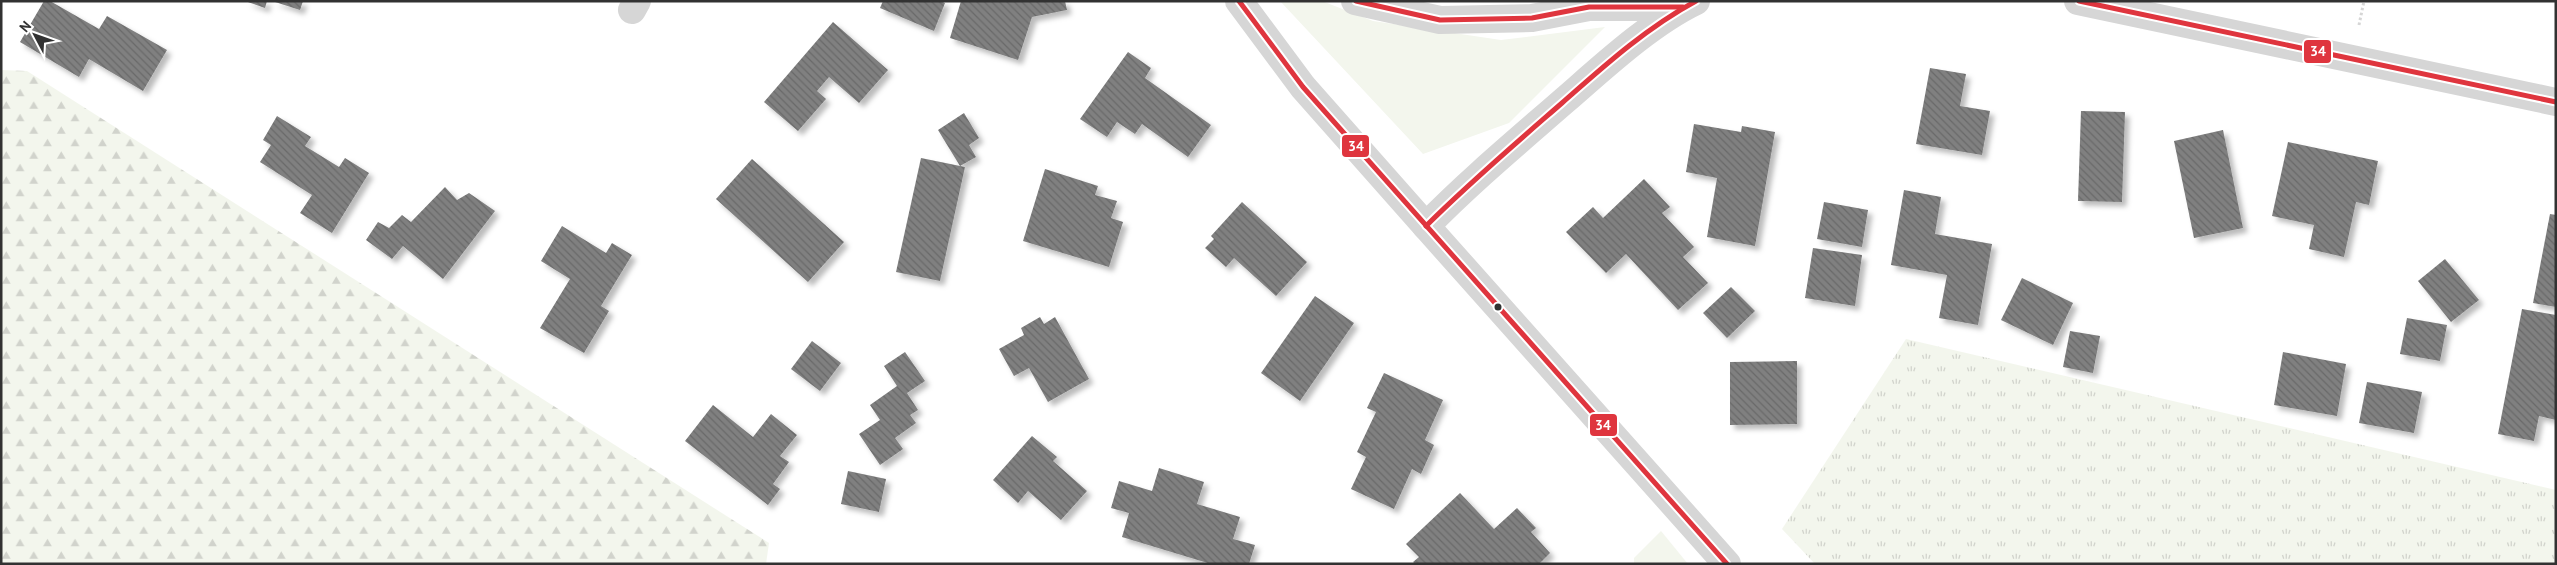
<svg xmlns="http://www.w3.org/2000/svg" width="2557" height="565" font-family="'PT Sans',sans-serif">
	<style>
		.grass { fill: #f3f6ed }
		.forest { fill: url(#forest-firs) }
		.park { fill: url(#park-tufts) }
		.building { fill: url(#building-back-hatch); filter: url(#shadow) }
		.lines { fill: none; stroke-linecap: round; stroke-linejoin: round }
		.path { stroke: #d6d6d6; stroke-width: 3; stroke-dasharray: 2.5 2.5; stroke-linecap: butt }
		.minor { stroke: #d6d6d6; stroke-width: 28 }
		.tertiary { stroke: #d6d6d6; stroke-width: 28 }
		.bus-1-casing { stroke: #fff; stroke-width: 9 }
		.bus-1 { stroke: #df353e; stroke-width: 5 }
		.bus-dot { fill: #323232; stroke: #fff; stroke-width: 2 }
		.line-badge { stroke: #fff; stroke-width: 2 }
		.badge-label { font-size: 14px; text-anchor: middle; font-weight: bold; fill: #fff }
	</style>
	<defs>
		<pattern id="forest-firs" width="22" height="20" patternUnits="userSpaceOnUse" patternTransform="scale(1.25)"><rect width="22" height="20" fill="#f3f6ed"/><path d="M5 1l3.5 6h-7zM16 11l3.5 6h-7z" fill="#d1d3cc"/></pattern>
		<pattern id="park-tufts" width="24" height="20" patternUnits="userSpaceOnUse" patternTransform="scale(1.25)"><rect width="24" height="20" fill="#f3f6ed"/><path d="M3 7l-1-3M5 7V3M7 7l1-3M15 17l-1-3M17 17v-4M19 17l1-3" fill="none" stroke="#d1d3cc"/></pattern>
		<pattern id="building-back-hatch" width="6" height="6" patternUnits="userSpaceOnUse" patternTransform="scale(1.25)"><rect width="6" height="6" fill="#808080"/><path d="M-1 5l2 2M0 0l6 6M5-1l2 2" fill="none" stroke="#696969"/></pattern>
		<filter id="shadow"><feDropShadow dx="4.5" dy="4.5" stdDeviation="2.5" flood-color="#0004"/></filter>
	</defs>
	<rect width="100%" height="100%" fill="#fff"/>
	<g class="grass">
		<path d="M1280 1H1322L1373 21 1501 40 1605 27 1509 123 1423 154Z"/>
		<path d="M1661 531 1688 564H1634V558Z"/>
	</g>
	<path class="forest" d="M1 70 27 71 769 543 766 564H1Z"/>
	<path class="park" d="M1906 339 2556 490V564H1815L1782 529Z"/>
	<g class="building">
		<path d="M44 1H50L99 29 107 16 167 50 143 91 89 59 79 77 20 42Z"/>
		<path d="M245 1H267L265 8Z"/>
		<path d="M272 1H303L300 10Z"/>
		<path d="M883 1H941L945 3 934 31 880 8Z"/>
		<path d="M961 1H1065L1067 10 1032 17 1018 60 950 38Z"/>
		<path d="M833 22 888 70 859 103 829 77 817 91 826 99 798 131 764 102Z"/>
		<path d="M1128 52 1151 68 1145 78 1211 125 1188 157 1142 124 1135 134 1117 122 1107 137 1080 119Z"/>
		<path d="M1930 68 1966 74 1960 106 1990 111 1982 155 1916 144Z"/>
		<path d="M2081 111 2125 112 2122 202 2078 201Z"/>
		<path d="M964 113 979 138 969 145 976 157 960 166 938 130Z"/>
		<path d="M277 116 311 137 305 146 339 167 345 158 369 173 332 233 300 213 312 195 260 162 271 145 263 140Z"/>
		<path d="M1694 124 1741 132 1742 126 1775 132 1755 246 1707 237 1717 178 1686 172Z"/>
		<path d="M2223 130 2243 228 2194 238 2174 141Z"/>
		<path d="M2288 142 2378 161 2369 205 2356 202 2344 257 2309 249 2314 225 2272 216Z"/>
		<path d="M921 158 965 167 940 281 896 272Z"/>
		<path d="M752 159 844 242 808 282 716 199Z"/>
		<path d="M1045 169 1098 186 1095 195 1117 201 1111 218 1123 222 1109 267 1023 241Z"/>
		<path d="M1644 179 1670 207 1662 213 1694 247 1683 257 1708 283 1678 310 1626 254 1606 273 1566 232 1593 207 1603 218Z"/>
		<path d="M445 187 457 200 469 193 495 211 443 279 403 246 392 259 366 240 378 222 389 228 402 215 411 222Z"/>
		<path d="M1904 190 1941 197 1935 234 1992 244 1978 325 1939 318 1947 275 1891 265Z"/>
		<path d="M1242 202 1307 262 1276 296 1234 258 1226 267 1205 248 1214 239 1211 236Z"/>
		<path d="M1824 202 1868 210 1862 247 1817 239Z"/>
		<path d="M2550 214 2556 215V307L2533 303Z"/>
		<path d="M562 226 606 253 612 243 632 255 601 306 609 311 584 353 540 328 570 279 541 261Z"/>
		<path d="M1813 248 1862 255 1855 306 1805 298Z"/>
		<path d="M2445 259 2479 300 2451 322 2418 281Z"/>
		<path d="M2022 278 2073 303 2053 345 2001 320Z"/>
		<path d="M1731 287 1755 311 1727 338 1703 313Z"/>
		<path d="M1315 296 1354 323 1300 401 1261 373Z"/>
		<path d="M2522 309 2556 315V420L2539 416 2534 441 2498 434Z"/>
		<path d="M1040 317 1044 324 1055 317 1089 379 1048 402 1029 368 1014 376 999 349 1024 335 1021 328Z"/>
		<path d="M2407 318 2447 325 2440 361 2400 354Z"/>
		<path d="M2070 331 2100 336 2093 373 2063 367Z"/>
		<path d="M812 341 841 363 820 391 791 369Z"/>
		<path d="M905 352 925 381 907 393 918 410 910 415 916 423 895 438 903 449 880 465 859 434 880 420 870 405 897 386 884 366Z"/>
		<path d="M2283 352 2346 364 2337 416 2274 405Z"/>
		<path d="M1797 361V424L1730 425V362Z"/>
		<path d="M1384 373 1443 400 1425 440 1434 445 1421 474 1412 469 1394 509 1351 489 1366 457 1357 452 1376 412 1367 408Z"/>
		<path d="M2367 382 2422 392 2414 433 2359 423Z"/>
		<path d="M713 405 753 437 771 414 797 435 780 456 789 462 773 484 780 489 768 505 685 441Z"/>
		<path d="M1032 436 1057 457 1053 461 1087 491 1061 520 1028 491 1018 503 993 480Z"/>
		<path d="M1159 468 1204 482 1197 504 1240 517 1233 539 1255 545 1249 564H1211L1122 537 1129 513 1111 508 1119 481 1152 491Z"/>
		<path d="M848 471 886 479 879 512 841 504Z"/>
		<path d="M1460 493 1494 529 1517 508 1536 528 1531 532 1550 553 1539 564H1415L1413 562 1419 557 1406 544Z"/>
	</g>
	<g class="lines">
		<path class="path" d="M2359 25 2364 1"/>
		<g class="minor">
			<path d="M1696 1C1650 23 1603 67 1565 100 1518 141 1470 181 1426 226L1727 564"/>
			<path d="M2078 1 2556 102"/>
			<path d="M632 10 637 1"/>
		</g>
		<g class="tertiary">
			<path d="M1239 1 1303 87 1426 226"/>
			<path d="M1355 1 1440 20 1532 18 1589 7H1683"/>
		</g>
		<g class="bus-1-casing">
			<g id="bus-1">
				<path d="M1239 1 1303 87 1727 564"/>
				<path d="M1356 1 1440 20 1532 18 1589 7H1683"/>
				<path d="M2079 1 2556 102"/>
				<path d="M1426 226C1469 183 1516 143 1562 103 1604 66 1646 28 1696 1"/>
			</g>
		</g>
		<use href="#bus-1" class="bus-1"/>
	</g>
	<circle class="bus-dot" cx="1498" cy="307" r="4.5"/>
	<g class="line-badge">
		<rect x="2303" y="39" width="29" height="25" rx="5" fill="#df353e"/>
		<rect x="1341" y="134" width="29" height="24" rx="5" fill="#df353e"/>
		<rect x="1589" y="413" width="29" height="24" rx="5" fill="#df353e"/>
	</g>
	<g class="badge-label">
		<text x="2318" y="56">34</text>
		<text x="1356" y="151">34</text>
		<text x="1603" y="430">34</text>
	</g>
	<rect width="2557" height="565" fill="none" stroke="#323232" stroke-width="5"/>
	<g transform="translate(35 35) rotate(311)" stroke="#ffffff" stroke-width="4" paint-order="stroke">
	<path d="M0-4L9 19L0 12L-9 19Z" fill="#323232"/>
	<text y="-8" font-size="14" font-weight="bold" text-anchor="middle" fill="#323232">N</text>
	</g>
</svg>
